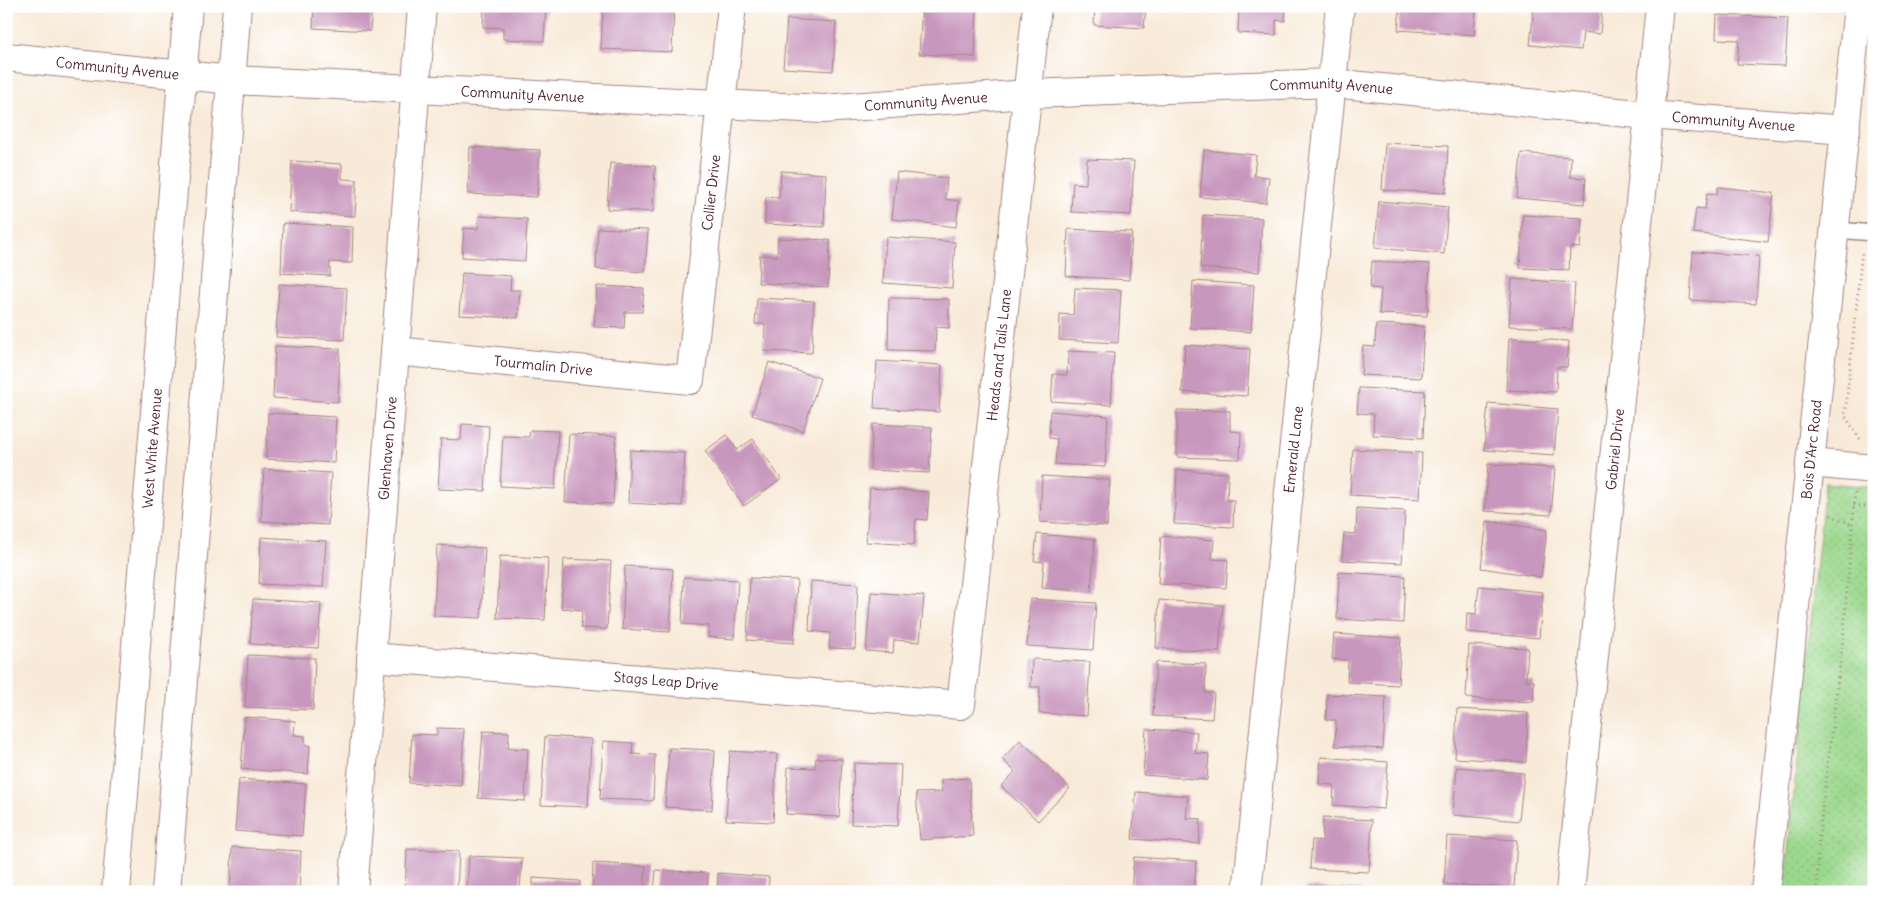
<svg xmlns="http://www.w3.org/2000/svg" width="1880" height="898" font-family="Delius,sans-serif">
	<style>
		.grass { fill: url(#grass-dots); stroke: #727c5c }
		.building { fill: #c897bd }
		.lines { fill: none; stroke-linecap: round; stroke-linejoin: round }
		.lane-casing { stroke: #a18482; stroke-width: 18 }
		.street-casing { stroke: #a18482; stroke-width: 30 }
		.secondary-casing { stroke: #a18482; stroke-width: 30 }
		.path { stroke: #a18482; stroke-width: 3; stroke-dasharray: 1 4; stroke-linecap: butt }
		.lane { stroke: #fff; stroke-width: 15 }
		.street { stroke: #fff; stroke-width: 28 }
		.secondary { stroke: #fff; stroke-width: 28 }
		.labels { text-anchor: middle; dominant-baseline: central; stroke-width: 4; stroke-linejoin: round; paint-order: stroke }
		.street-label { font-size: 14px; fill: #4a1f2b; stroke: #fff }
	</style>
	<defs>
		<pattern id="grass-dots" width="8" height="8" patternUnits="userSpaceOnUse" patternTransform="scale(1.25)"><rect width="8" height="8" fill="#9bd88d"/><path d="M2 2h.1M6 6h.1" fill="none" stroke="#87b97a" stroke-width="1.8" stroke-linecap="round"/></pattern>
	</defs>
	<rect width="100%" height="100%" fill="#fff"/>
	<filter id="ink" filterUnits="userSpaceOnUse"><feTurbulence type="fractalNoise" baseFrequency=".02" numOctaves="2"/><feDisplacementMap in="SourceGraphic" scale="10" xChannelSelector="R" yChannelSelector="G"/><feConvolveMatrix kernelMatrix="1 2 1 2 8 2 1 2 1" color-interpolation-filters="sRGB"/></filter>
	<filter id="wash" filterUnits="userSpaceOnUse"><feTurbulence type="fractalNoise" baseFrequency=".0096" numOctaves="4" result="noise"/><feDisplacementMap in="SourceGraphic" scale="20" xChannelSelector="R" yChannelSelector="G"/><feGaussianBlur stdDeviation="1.12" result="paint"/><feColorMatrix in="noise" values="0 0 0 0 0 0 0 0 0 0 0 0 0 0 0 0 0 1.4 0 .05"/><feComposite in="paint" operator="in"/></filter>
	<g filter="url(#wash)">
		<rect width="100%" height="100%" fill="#f8ead8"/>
		<path class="grass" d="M1825 483 1874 487V892H1784Z"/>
		<g id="blocks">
			<g class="building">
				<path d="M314 6H372L370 31 313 28Z"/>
				<path d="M484 6H546L544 41 503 39V28L483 27Z"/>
				<path d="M603 6H674L672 52 601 49Z"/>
				<path d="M922 6H977L975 57 919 54Z"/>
				<path d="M1095 6H1146L1144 28 1094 25Z"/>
				<path d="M1239 6H1286L1285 21 1276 20V35L1238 33Z"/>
				<path d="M1400 6H1476L1474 35 1398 30Z"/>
				<path d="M1534 6H1565L1602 10 1600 34 1583 32 1581 50 1530 45Z"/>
				<path d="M1717 15 1788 18 1785 66 1737 64 1739 40 1716 39Z"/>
				<path d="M787 19 836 22 833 71 783 68Z"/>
				<path d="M1385 143 1448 146 1446 193 1382 190Z"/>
				<path d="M470 147 540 150 537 197 468 194Z"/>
				<path d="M1204 150 1256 155 1254 176 1269 177 1266 203 1200 197Z"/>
				<path d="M1521 153 1571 157 1570 177 1586 178 1584 204 1517 198Z"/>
				<path d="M1087 159 1134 161 1131 215 1071 212 1073 183 1086 184Z"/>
				<path d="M292 161 342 164V179L357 180 355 216 289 212Z"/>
				<path d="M610 163 655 166 653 212 607 209Z"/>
				<path d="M781 171 826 174 824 227 765 224 766 197 779 198Z"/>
				<path d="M897 172 947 178 945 199 959 201 956 227 892 219Z"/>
				<path d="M1718 187 1774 193 1768 242 1693 233 1696 208 1705 209 1707 193 1717 194Z"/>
				<path d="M1379 201 1448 207 1444 254 1375 248Z"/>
				<path d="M1203 215 1262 218 1259 272 1200 268Z"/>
				<path d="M1523 215 1582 218 1580 248 1570 247 1569 270 1520 268Z"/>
				<path d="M479 216 527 219 525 261 462 257 464 228 478 229Z"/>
				<path d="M283 223 353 227 352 263 330 262V276L281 273Z"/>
				<path d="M598 228 648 230 645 272 596 269Z"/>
				<path d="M1068 229 1132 232 1129 280 1066 276Z"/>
				<path d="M886 237 955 242 952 288 883 283Z"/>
				<path d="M778 238 830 240 828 287 758 283 760 255 777 256Z"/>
				<path d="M1693 252 1759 256 1756 304 1690 300Z"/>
				<path d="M1372 261 1430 264 1427 316 1379 314 1381 289 1370 288Z"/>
				<path d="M462 273 511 276 510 290H520L518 318 459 315Z"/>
				<path d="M1512 279 1575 283 1572 329 1509 326Z"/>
				<path d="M1193 281 1254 285 1251 332 1190 328Z"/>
				<path d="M279 284 347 288 344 340 276 337Z"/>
				<path d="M597 286 644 288 642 312H625L624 328 594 327Z"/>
				<path d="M1075 288 1121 290 1118 343 1059 340 1060 314 1073 315Z"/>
				<path d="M757 298 814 301 812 353 764 351 765 324H755Z"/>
				<path d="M889 298 949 299V328L936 327 935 351 888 350Z"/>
				<path d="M1376 324 1424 326 1421 378 1361 375 1363 346 1375 347Z"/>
				<path d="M1509 338 1569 341 1567 367H1557L1556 392 1506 390Z"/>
				<path d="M1185 345 1250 349 1247 396 1182 392Z"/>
				<path d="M275 346 340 349 338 402 273 398Z"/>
				<path d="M1068 351 1114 353 1111 405 1051 401 1053 374 1067 375Z"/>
				<path d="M877 361 942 365 939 412 874 408Z"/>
				<path d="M769 362 820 378 803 431 752 415Z"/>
				<path d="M1359 388 1425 391 1423 438 1373 435 1374 414 1357 413Z"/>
				<path d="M1488 403 1558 409 1554 455 1484 450Z"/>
				<path d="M1177 410 1230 411V431L1241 432 1240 459 1177 457Z"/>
				<path d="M1050 411 1108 416 1105 467 1055 464 1057 439 1049 438Z"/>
				<path d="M268 413 336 417 334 463 266 459Z"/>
				<path d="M462 424 489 426 485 491 438 489 441 439 461 440Z"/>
				<path d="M873 424 932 427 929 473 870 470Z"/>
				<path d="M530 430 558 431 555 489 500 486 503 436 529 437Z"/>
				<path d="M569 434 616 436 613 504 565 502Z"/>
				<path d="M727 435 737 450 753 439 781 479 744 506 705 451Z"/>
				<path d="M1353 449 1422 453 1420 499 1350 495Z"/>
				<path d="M630 450 685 453 682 506 628 503Z"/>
				<path d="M1488 464 1555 468 1551 515 1485 511Z"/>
				<path d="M264 469 331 473 328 525 261 521Z"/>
				<path d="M1177 470 1228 473 1227 500H1234L1233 527 1174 524Z"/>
				<path d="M1042 476 1110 480 1107 526 1040 522Z"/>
				<path d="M870 488 929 492 927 520 916 519 914 545 866 542Z"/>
				<path d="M1357 508 1405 511 1402 563 1342 560 1344 533 1356 534Z"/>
				<path d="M1487 521 1547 530 1541 577 1481 568Z"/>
				<path d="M1037 534 1095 539 1091 592 1042 588 1044 562 1034 561Z"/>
				<path d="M1161 536 1214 540 1212 559 1228 560 1226 588 1158 584Z"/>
				<path d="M261 537 326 541 323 587 259 584Z"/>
				<path d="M437 545 485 548 481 618 434 616Z"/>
				<path d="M500 556 548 558 545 620 497 618Z"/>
				<path d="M564 559 611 561 607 629 581 628 582 610 561 608Z"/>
				<path d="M625 566 673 569 670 632 622 629Z"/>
				<path d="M1339 572 1405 576 1403 623 1337 619Z"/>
				<path d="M684 577 738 580 734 639 708 637 709 626 682 624Z"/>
				<path d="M750 578 797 580 794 643 747 640Z"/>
				<path d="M811 581 858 584 855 649 829 648 830 633 809 631Z"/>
				<path d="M1479 586 1543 592 1539 638 1466 632 1467 613 1476 614Z"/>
				<path d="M871 592 924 596 920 642 894 640 893 653 866 651Z"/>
				<path d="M253 599 321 603 318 648 250 644Z"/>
				<path d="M1030 599 1096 603 1093 650 1027 646Z"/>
				<path d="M1159 600 1223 605 1219 652 1156 648Z"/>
				<path d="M1334 634 1401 638 1398 685 1347 682 1348 660 1332 659Z"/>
				<path d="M1469 645 1528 648 1526 680 1534 681 1533 702 1466 698Z"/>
				<path d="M248 655 315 658 313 710 245 707Z"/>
				<path d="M1032 659 1090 662 1087 716 1039 713 1040 687H1031Z"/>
				<path d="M1156 662 1206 664 1205 693H1214L1212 719 1153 716Z"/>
				<path d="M1327 694 1386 697 1383 749 1335 746 1336 720H1326Z"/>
				<path d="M1457 709 1528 713 1526 762 1455 758Z"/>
				<path d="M245 717 295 721 294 735 305 736V745H310L308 774 241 769Z"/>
				<path d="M437 728 464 729 461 786 409 783 412 734 437 735Z"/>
				<path d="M1146 729 1197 732 1195 753 1209 754 1207 780 1143 775Z"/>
				<path d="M483 731 509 732 508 748 528 749 525 801 478 798Z"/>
				<path d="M545 736 591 739 588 807 541 805Z"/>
				<path d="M1020 740 1070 788 1038 821 1001 786 1015 772 1002 759Z"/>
				<path d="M603 741 633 743 632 754 655 755 653 801 600 799Z"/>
				<path d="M669 748 715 750 712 810 665 807Z"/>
				<path d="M730 751 777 754 773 822 726 820Z"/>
				<path d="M1321 757 1388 762 1384 809 1333 805 1334 785 1319 784Z"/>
				<path d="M816 758 842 759 839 817 786 814 788 767 815 768Z"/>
				<path d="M854 763 901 765 898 826 851 824Z"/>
				<path d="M1457 767 1524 773 1519 821 1453 815Z"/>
				<path d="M969 778 973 836 920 840 916 793 942 792 941 780Z"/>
				<path d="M239 779 306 784 302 836 235 831Z"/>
				<path d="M1136 792 1188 796 1186 818 1201 819 1199 844 1132 839Z"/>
				<path d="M1323 817 1372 820 1369 872 1310 869 1312 840 1322 841Z"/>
				<path d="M1447 836 1517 840 1514 888 1444 884Z"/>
				<path d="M232 847 301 851 299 892H230Z"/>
				<path d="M407 849 459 851 457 892H405Z"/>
				<path d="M469 856 522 858 520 892H467Z"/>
				<path d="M1134 857 1196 861 1194 892H1131Z"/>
				<path d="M593 863 646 866 644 892H592Z"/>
				<path d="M656 870 708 873 707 892H654Z"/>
				<path d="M718 873 769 877 768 892H717Z"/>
				<path d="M533 878 580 881V892H533Z"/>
				<path d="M1306 887 1361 890V892H1306Z"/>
			</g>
		</g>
	</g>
	<g filter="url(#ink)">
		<use href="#blocks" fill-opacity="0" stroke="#a18482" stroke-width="1"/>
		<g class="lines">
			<g class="lane-casing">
				<path id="lane" d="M1836 230 1874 233"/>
			</g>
			<g class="street-casing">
				<g id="street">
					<path id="s1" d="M395 351 690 380 732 6"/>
					<path d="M1810 463 1874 469"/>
					<path id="s2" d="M371 657 961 705 1037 6"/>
					<path id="s3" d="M353 892 422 6"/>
					<path id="s4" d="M1247 892 1340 6"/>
					<path id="s5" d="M1570 892 1660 6"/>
				</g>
			</g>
			<g class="secondary-casing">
				<g id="secondary">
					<path id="s6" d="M6 57 232 80 823 109 1028 94 1332 83 1648 115 1846 130"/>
					<path id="s7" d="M116 892 188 6"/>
					<path d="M166 892 237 6"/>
					<path id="s8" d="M1765 892 1858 6"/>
				</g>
			</g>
			<g class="path">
				<path d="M1860 439 1845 416 1862 252"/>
				<path d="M1854 505 1874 508"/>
				<path d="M1831 515 1853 525"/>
				<path d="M1817 892 1819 834 1843 640 1855 493"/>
			</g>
			<use href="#lane" class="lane"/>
			<use href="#street" class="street"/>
			<use href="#secondary" class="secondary"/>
		</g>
	</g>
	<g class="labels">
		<g class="street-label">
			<text stroke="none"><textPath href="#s6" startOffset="112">Community Avenue</textPath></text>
			<text stroke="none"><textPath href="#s6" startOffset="1328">Community Avenue</textPath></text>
			<text stroke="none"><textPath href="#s6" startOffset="518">Community Avenue</textPath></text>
			<text stroke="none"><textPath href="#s6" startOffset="922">Community Avenue</textPath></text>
			<text stroke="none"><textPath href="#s6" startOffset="1732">Community Avenue</textPath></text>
			<text stroke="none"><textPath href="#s1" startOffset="485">Collier Drive</textPath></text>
			<text stroke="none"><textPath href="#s2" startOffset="944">Heads and Tails Lane</textPath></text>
			<text stroke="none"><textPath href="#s1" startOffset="149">Tourmalin Drive</textPath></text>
			<text stroke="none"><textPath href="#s7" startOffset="445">West White Avenue</textPath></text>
			<text stroke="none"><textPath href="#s3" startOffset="445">Glenhaven Drive</textPath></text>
			<text stroke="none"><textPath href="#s4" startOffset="445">Emerald Lane</textPath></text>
			<text stroke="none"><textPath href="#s5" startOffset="445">Gabriel Drive</textPath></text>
			<text stroke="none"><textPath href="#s8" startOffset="445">Bois D'Arc Road</textPath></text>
			<text stroke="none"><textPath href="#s2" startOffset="296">Stags Leap Drive</textPath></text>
		</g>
	</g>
	<rect width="1880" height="898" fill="none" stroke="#fff" stroke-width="25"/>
</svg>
